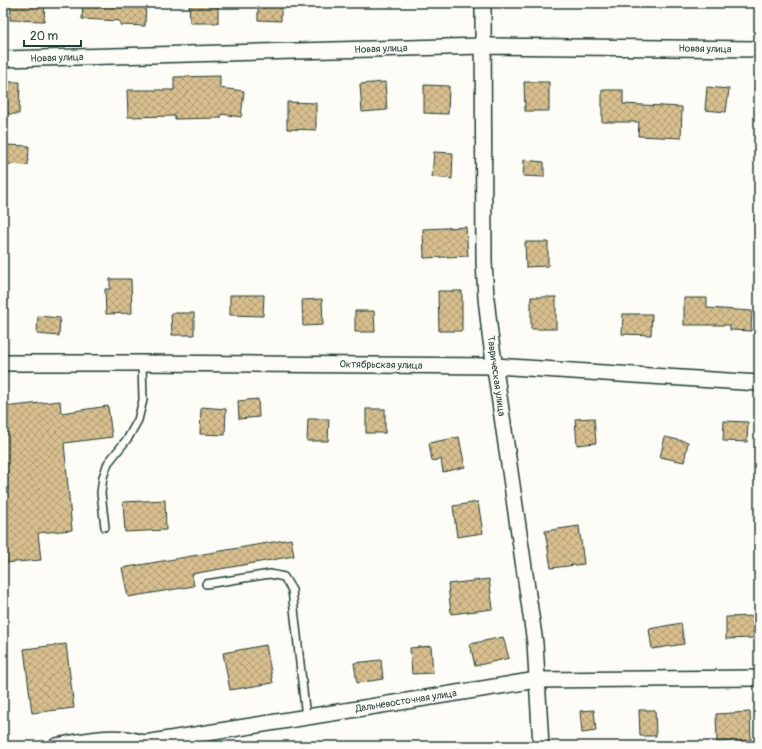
<svg xmlns="http://www.w3.org/2000/svg" width="762" height="749" font-family="Pangolin,sans-serif">
	<style>
		.building { fill: url(#building-cross-hatch); stroke: #1f3d34 }
		.lines { fill: none; stroke-linecap: round; stroke-linejoin: round }
		.lane-casing { stroke: #1f3d34; stroke-width: 10 }
		.street-casing { stroke: #1f3d34; stroke-width: 18 }
		.lane { stroke: #fdfcf7; stroke-width: 7 }
		.street { stroke: #fdfcf7; stroke-width: 15 }
		.labels { text-anchor: middle; dominant-baseline: central; stroke-width: 3; stroke-linejoin: round; paint-order: stroke }
		.street-label { font-size: 10px; fill: #1f3d34; stroke: #fdfcf7 }
	</style>
	<defs>
		<pattern id="building-cross-hatch" width="8" height="8" patternUnits="userSpaceOnUse"><rect width="8" height="8" fill="#d8bf8e"/><path d="M0 0l8 8M0 8l8-8" fill="none" stroke="#af9c75"/></pattern>
	</defs>
	<rect width="100%" height="100%" fill="#fdfcf7"/>
	<filter id="ink" filterUnits="userSpaceOnUse"><feTurbulence type="fractalNoise" baseFrequency=".025" numOctaves="2"/><feDisplacementMap in="SourceGraphic" scale="8" xChannelSelector="R" yChannelSelector="G"/><feConvolveMatrix kernelMatrix="1 2 1 2 8 2 1 2 1" color-interpolation-filters="sRGB"/></filter>
	<g filter="url(#ink)">
		<g class="building">
			<path d="M11 3H45L44 21 10 20Z"/>
			<path d="M83 3H146L145 26 120 25V21L82 19Z"/>
			<path d="M189 3H218V23H190Z"/>
			<path d="M258 3H281V21L258 20Z"/>
			<path d="M220 76V88L244 91 241 117 221 114V118L175 119V116L128 117 127 90H174V77Z"/>
			<path d="M3 82H20L19 114H3Z"/>
			<path d="M385 82 387 110 362 112 360 84Z"/>
			<path d="M524 82H549V111H525Z"/>
			<path d="M424 85 449 86 448 114 424 113Z"/>
			<path d="M707 87 729 89 726 112 705 110Z"/>
			<path d="M602 90H623V104L682 107 681 138 638 136 639 122H602Z"/>
			<path d="M287 102 316 103V130L287 129Z"/>
			<path d="M5 145 29 146 28 165 4 164Z"/>
			<path d="M434 152 453 153 452 179 432 177Z"/>
			<path d="M524 160 544 162V177L523 176Z"/>
			<path d="M466 227 468 256 424 258 423 229Z"/>
			<path d="M525 242H548V266L526 267Z"/>
			<path d="M110 279H131L132 313 106 314 105 289H110Z"/>
			<path d="M438 291H462V331H439Z"/>
			<path d="M230 295H264L263 316 230 315Z"/>
			<rect x="531" y="297" width="25" height="32"/>
			<path d="M684 298H707V308L752 311 751 331 730 330V325H684Z"/>
			<path d="M322 299 323 325 303 326 302 300Z"/>
			<path d="M355 311H374L375 332H355Z"/>
			<path d="M171 313H194V335H172Z"/>
			<path d="M623 314H652L651 335 622 334Z"/>
			<path d="M38 316 60 318 59 336 37 334Z"/>
			<path d="M258 399 259 417 239 419 238 401Z"/>
			<path d="M60 401 61 413 108 406 112 437 64 443 72 530 38 533 41 560 4 563 3 551V407Z"/>
			<path d="M201 407 226 409 225 435 200 434Z"/>
			<rect x="366" y="409" width="19" height="24"/>
			<path d="M594 418 596 443 577 445 575 419Z"/>
			<path d="M308 419H329L328 441H307Z"/>
			<path d="M724 421 748 422 747 442 723 441Z"/>
			<path d="M459 437 465 467 443 472 441 459 432 461 429 443Z"/>
			<path d="M665 437 688 442 684 462 660 457Z"/>
			<path d="M165 500 166 530 125 532 123 502Z"/>
			<path d="M478 502 483 533 457 537 453 506Z"/>
			<path d="M579 526 584 564 551 568 545 531Z"/>
			<path d="M291 539 294 556 192 574 194 586 128 597 122 568Z"/>
			<path d="M489 579 493 609 451 614 448 584Z"/>
			<path d="M754 616V638L726 639V617Z"/>
			<path d="M681 623 684 644 652 649 649 629Z"/>
			<path d="M503 637 509 658 475 666 470 644Z"/>
			<path d="M66 644 74 708 32 713 24 649Z"/>
			<path d="M266 645 273 683 230 690 223 653Z"/>
			<path d="M431 646 433 673 412 674 410 648Z"/>
			<path d="M381 660 383 679 357 683 354 663Z"/>
			<path d="M594 710 596 731 582 733 580 711Z"/>
			<path d="M639 710H655L656 736H640Z"/>
			<path d="M750 712 751 740 717 742 716 714Z"/>
		</g>
		<g class="lines">
			<g class="lane-casing">
				<g id="lane">
					<path d="M105 527 101 493 103 477 108 463 128 438 138 420 143 400 142 363"/>
					<path d="M206 584 270 574 284 577 292 590 306 718"/>
				</g>
			</g>
			<g class="street-casing">
				<g id="street">
					<path d="M483 3 484 262 486 298 490 334 535 643 541 746"/>
					<path d="M3 59 483 46 759 49"/>
					<path d="M3 363H142L495 366 759 383"/>
					<path d="M56 746C79 742 103 736 126 739 133 740 139 742 145 743L537 680 759 678"/>
				</g>
			</g>
			<use href="#lane" class="lane"/>
			<use href="#street" class="street"/>
		</g>
	</g>
	<g class="labels">
		<g class="street-label">
			<text transform="translate(381 49) rotate(-2)">Новая улица</text>
			<text transform="translate(705 49) rotate(1)">Новая улица</text>
			<text transform="translate(57 58) rotate(-2)">Новая улица</text>
			<text transform="translate(381 365) rotate(1)">Октябрьская улица</text>
			<text transform="translate(496 376) rotate(82)">Таврическая улица</text>
			<text transform="translate(406 701) rotate(-9)">Дальневосточная улица</text>
		</g>
	</g>
	<rect width="762" height="749" fill="none" stroke="#fdfcf7" stroke-width="16"/>
	<rect x="8" y="8" width="746" height="733" fill="none" stroke="#1f3d34" stroke-width="1.5" filter="url(#ink)"/>
	<path d="M24 40v6h57v-6" fill="none" stroke="#1f3d34" stroke-width="2"/>
	<text x="30" y="40" font-size="12" fill="#1f3d34" stroke="#fdfcf7" stroke-width="3" paint-order="stroke">20 m</text>
</svg>
